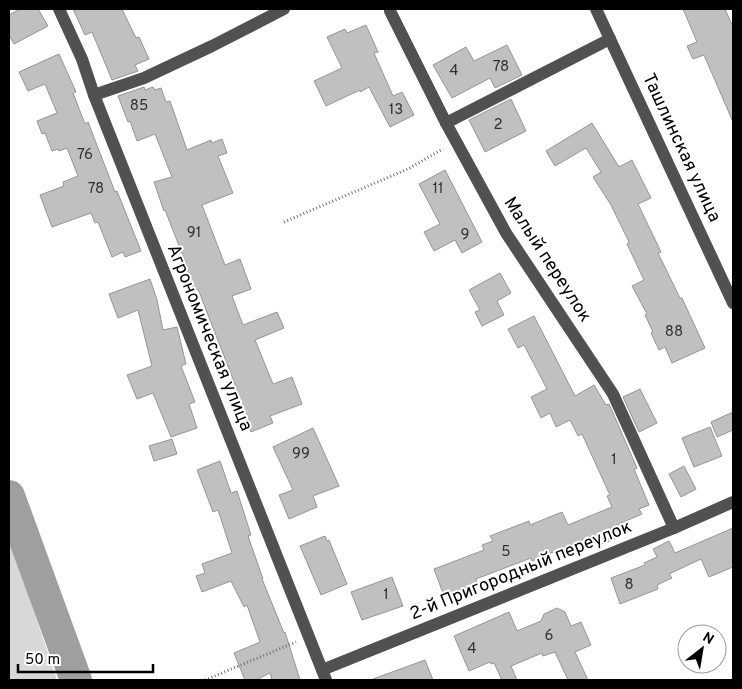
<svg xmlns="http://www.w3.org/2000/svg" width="742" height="689" font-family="Overpass,sans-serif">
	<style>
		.green { fill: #d8d8d8 }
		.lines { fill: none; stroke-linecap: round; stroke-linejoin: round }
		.river { stroke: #9f9f9f; stroke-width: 32 }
		.building { fill: #c0c0c0; stroke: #959595 }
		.path { stroke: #737373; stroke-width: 3; stroke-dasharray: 1 2.5; stroke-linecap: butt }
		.minor { stroke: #515151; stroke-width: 12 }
		.labels { text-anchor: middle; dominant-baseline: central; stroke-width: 4; stroke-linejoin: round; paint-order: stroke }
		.number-label { font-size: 15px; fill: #303030 }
		.street-label { font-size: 18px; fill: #000; stroke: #fff }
	</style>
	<rect width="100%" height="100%" fill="#fff"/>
	<path class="green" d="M9 537 57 680H9Z"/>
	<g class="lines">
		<path class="river" d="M9 496 76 680"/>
	</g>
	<g class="building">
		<path d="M20 9H38L48 26 14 44 9 35V15Z"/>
		<path d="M73 9H122L136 38 139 37 149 59 135 65 138 71 112 80 92 32 85 35Z"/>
		<path d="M683 9H725L733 27V122L704 55 693 59 687 46 697 42Z"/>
		<path d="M366 25 378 52 374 53 393 96 402 92 414 115 390 127 369 87 360 92V90L326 106 314 81 342 68 327 37 345 29 347 33Z"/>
		<path d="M507 45 522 75 495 88 490 78 452 98 433 65 466 47 474 61Z"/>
		<path d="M59 54 76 92 73 93 85 124 88 122 115 192 117 191 141 251 125 257 123 252 112 257 98 222 95 223 91 213 52 227 40 195 64 186 63 182 78 176 67 148 59 151 58 149 52 151 45 133 42 134 37 121 57 113 45 84 28 91 19 72Z"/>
		<path d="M144 87 145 90 153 87 155 90 161 88 166 102 170 101 187 150 211 140 212 143 222 139 227 153 218 156 233 193 202 205 225 265 240 259 251 289 232 296 243 325 277 312 284 328 255 340 273 384 292 377 302 404 270 416 273 423 251 432 235 394 238 392 198 289 194 290 185 266H187L165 210 164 211 154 182 172 177 155 134 137 141 130 121 128 122 118 96Z"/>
		<path d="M511 99 526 131 485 152 469 120Z"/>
		<path d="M592 123 619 167 632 160 651 198 638 204 661 252 658 253 680 298H682L705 348 672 363 665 347 659 350 651 333 653 332 645 315 647 314 632 286 644 280 627 244 629 242 611 205 593 177 601 172 586 148 555 166 546 151Z"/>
		<path d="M445 170 482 242 462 253 455 240 434 251 424 232 440 224 419 184Z"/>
		<path d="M500 273 511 293 497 301 504 315 482 326 475 312 480 310 469 290Z"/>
		<path d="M150 279 157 300 163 330 177 327 186 364 181 366 195 402 189 404 197 428 171 437 153 393 137 399 127 375 152 366 138 310 118 318 109 294Z"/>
		<path d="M534 316 575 396 594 385 606 405 609 404 637 468 634 469 649 505 639 509 642 514 610 528 615 539 599 545 594 535 532 561 531 558 476 579 477 583 444 596 434 569 484 550 482 545 493 541 490 536 529 521 530 525 562 512 568 525 612 507 607 496 610 495 582 434 578 436 570 420 556 427 550 413 541 418 531 397 547 389 524 345 518 348 508 329Z"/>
		<path d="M640 389 657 423 639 432 623 397Z"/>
		<path d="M733 412V430L717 437 711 422Z"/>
		<path d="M710 427 722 456 694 467 682 438Z"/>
		<path d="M313 428 339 486 313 496 317 507 289 519 279 495 293 490 273 447Z"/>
		<path d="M172 439 177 454 154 461 149 446Z"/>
		<path d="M220 461 231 493 237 491 251 535 248 536 263 579H262L284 633 285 632 300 680H272L270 673 256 680H245L234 653 260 642 247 605 244 607 231 581 202 592 196 576 205 573 202 564 232 553 218 510 213 512 197 470Z"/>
		<path d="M684 466 696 489 681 497 669 474Z"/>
		<path d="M733 528V567L709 577 701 559 669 574 672 578 657 585 658 589 620 604 611 578 645 565 644 563 657 557 653 549 669 541 675 553Z"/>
		<path d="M325 536 327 541 329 540 347 584 321 595 300 546Z"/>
		<path d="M392 577 403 606 362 620 351 592Z"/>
		<path d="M557 608 565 612 571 626 581 622 591 645 575 652 588 680H568L555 652 543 656 542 653 511 666 517 680H502L494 663 491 664 490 662 469 671 454 636 509 612 517 631 541 621 544 614Z"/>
		<path d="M425 660 433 680H373V679Z"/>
	</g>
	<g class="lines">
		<g class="path">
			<path d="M284 222 408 169 443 149"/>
			<path d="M205 680 296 642"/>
		</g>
		<g class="minor">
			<path d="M59 9 82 59 94 95 326 680"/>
			<path d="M596 9 733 303"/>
			<path d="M390 11 446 123 506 233 613 394 674 528"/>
			<path d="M94 95 144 78 212 46 284 9"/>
			<path d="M446 123 610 39"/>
			<path d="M322 670 674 528 733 502"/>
		</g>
	</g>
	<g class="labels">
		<g class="number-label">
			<text x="501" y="67">78</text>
			<text x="454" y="71">4</text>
			<text x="139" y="106">85</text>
			<text x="396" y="110">13</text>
			<text x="498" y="125">2</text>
			<text x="85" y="155">76</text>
			<text x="96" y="189">78</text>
			<text x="438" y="189">11</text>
			<text x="194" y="233">91</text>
			<text x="465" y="235">9</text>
			<text x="674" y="332">88</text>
			<text x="301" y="454">99</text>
			<text x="614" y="460">1</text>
			<text x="506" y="552">5</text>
			<text x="629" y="585">8</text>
			<text x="386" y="595">1</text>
			<text x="549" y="636">6</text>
			<text x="472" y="649">4</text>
		</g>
		<g class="street-label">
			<text transform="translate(681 148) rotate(65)">Ташлинская улица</text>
			<text transform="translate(547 260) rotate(57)">Малый переулок</text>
			<text transform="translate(209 338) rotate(68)">Агрономическая улица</text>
			<text transform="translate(521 571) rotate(-22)">2-й Пригородный переулок</text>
		</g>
	</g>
	<rect width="742" height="689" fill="none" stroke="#000000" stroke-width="20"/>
	<g transform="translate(702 649) rotate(31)"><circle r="24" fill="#ffffff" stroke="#999999"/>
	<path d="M0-4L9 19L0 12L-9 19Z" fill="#000000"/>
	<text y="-8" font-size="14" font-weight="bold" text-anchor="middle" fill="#000000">N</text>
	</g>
	<path d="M18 664v8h135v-8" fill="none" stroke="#000000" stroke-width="2.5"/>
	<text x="25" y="664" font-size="15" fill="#000000" stroke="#ffffff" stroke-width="4" paint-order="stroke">50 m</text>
</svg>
